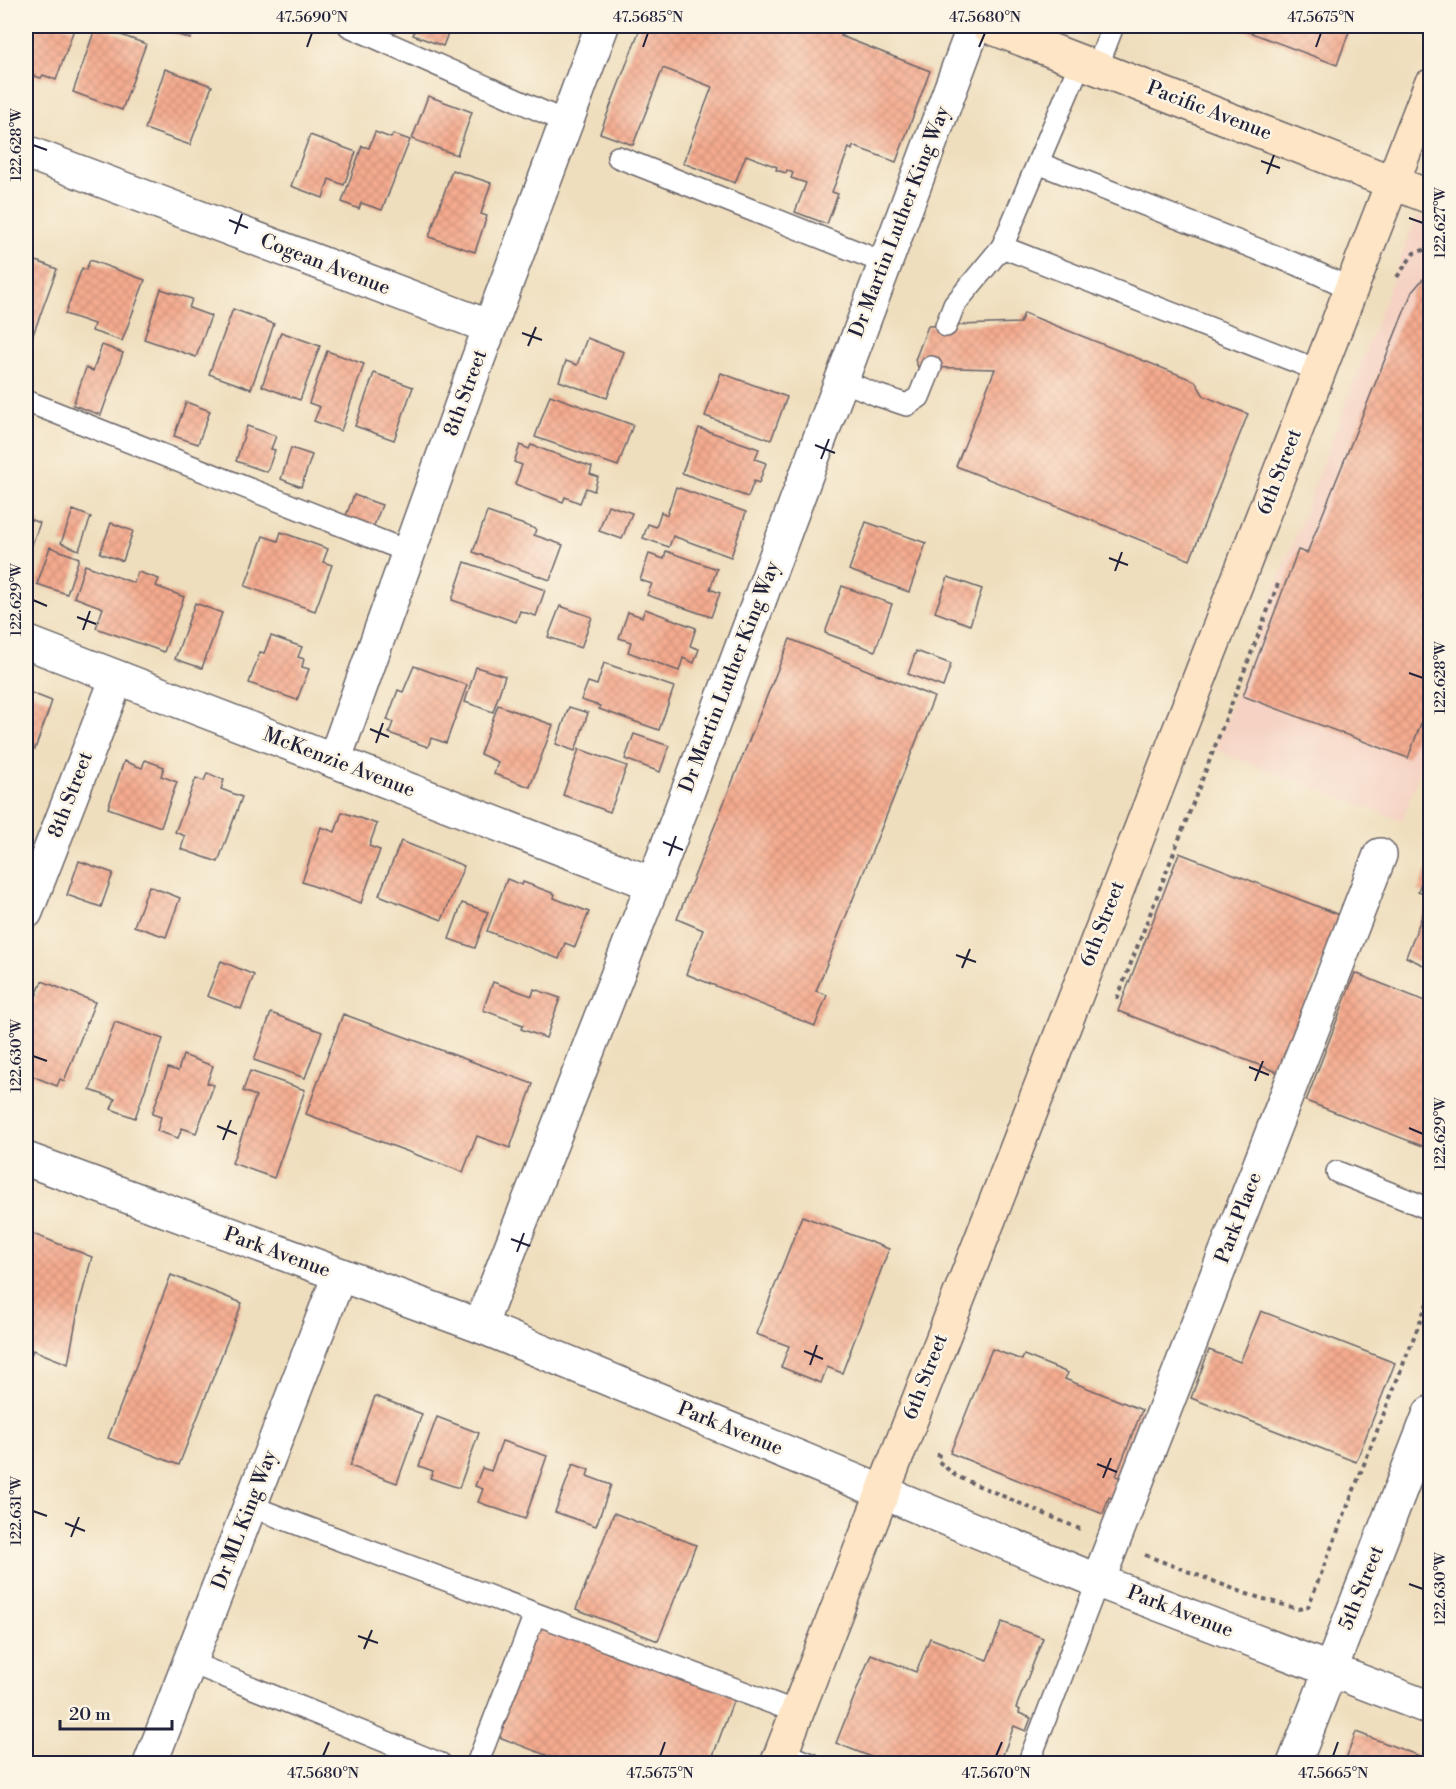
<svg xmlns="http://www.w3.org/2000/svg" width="1456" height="1789" font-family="'Libre Bodoni',serif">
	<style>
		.built { fill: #f5d2c3 }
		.building { fill: url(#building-cross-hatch) }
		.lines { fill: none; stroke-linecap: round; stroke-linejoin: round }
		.lane-casing { stroke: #6a6468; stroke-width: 24 }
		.street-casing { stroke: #6a6468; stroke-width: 36 }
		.secondary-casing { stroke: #6a6468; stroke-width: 36 }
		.path { stroke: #6a6468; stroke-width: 4; stroke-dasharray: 4.5 4.5; stroke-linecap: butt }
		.lane { stroke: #fff; stroke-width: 21 }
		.street { stroke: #fff; stroke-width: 33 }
		.secondary { stroke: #fde5c5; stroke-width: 33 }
		.ticks { fill: none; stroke: #22223b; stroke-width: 2 }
		.labels { text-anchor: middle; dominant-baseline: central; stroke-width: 5; stroke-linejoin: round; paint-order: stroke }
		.street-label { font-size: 20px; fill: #22223b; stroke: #fcf5e5 }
		.neatline { fill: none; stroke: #22223b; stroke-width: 2 }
		.ticks-label { font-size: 15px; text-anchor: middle; fill: #22223b }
	</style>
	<defs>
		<pattern id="building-cross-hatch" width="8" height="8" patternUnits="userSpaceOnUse" patternTransform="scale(1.5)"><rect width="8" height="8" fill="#f4aa8e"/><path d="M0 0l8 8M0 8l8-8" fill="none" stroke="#d1927b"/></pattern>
	</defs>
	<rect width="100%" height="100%" fill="#fcf5e5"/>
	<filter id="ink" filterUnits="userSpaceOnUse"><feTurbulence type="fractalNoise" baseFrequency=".0167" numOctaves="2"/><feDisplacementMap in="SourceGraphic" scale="12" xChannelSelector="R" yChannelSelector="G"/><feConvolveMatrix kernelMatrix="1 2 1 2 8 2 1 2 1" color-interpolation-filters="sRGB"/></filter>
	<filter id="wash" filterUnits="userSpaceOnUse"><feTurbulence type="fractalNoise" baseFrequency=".008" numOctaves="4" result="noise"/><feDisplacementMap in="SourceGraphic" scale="24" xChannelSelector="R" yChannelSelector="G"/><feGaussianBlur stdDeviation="1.35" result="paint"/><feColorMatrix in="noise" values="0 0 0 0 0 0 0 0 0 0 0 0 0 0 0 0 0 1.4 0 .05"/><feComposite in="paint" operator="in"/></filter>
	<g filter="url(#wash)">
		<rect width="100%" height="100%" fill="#efdebd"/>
		<path class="built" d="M1417 215 1430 220V745L1402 821 1214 750Z"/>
		<g id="blocks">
			<g class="building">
				<path d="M26 26H63L74 29 56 80 43 75 41 78 28 74 29 70 26 69Z"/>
				<path d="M96 26 146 44 122 110 73 92Z"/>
				<path d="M153 26H195L190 39Z"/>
				<path d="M416 26H451L443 46 413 35Z"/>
				<path d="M451 26H470L468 32Z"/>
				<path d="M641 26H835L844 29 841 36 930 71 896 162 853 146 852 150 849 148 832 192 838 194 827 224 795 212 806 183 791 178 793 173 787 170 786 173 776 170 777 167 746 155 735 183 683 163 712 87 663 68 633 145 600 133Z"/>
				<path d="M1233 26H1351L1337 65Z"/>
				<path d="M165 69 212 86 190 145 145 129Z"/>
				<path d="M428 96 472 112 457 155 412 139Z"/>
				<path d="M375 132 391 138 393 134 410 140 382 210 361 203 359 209 342 202 362 146 369 148Z"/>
				<path d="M310 135 356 152 344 185 329 179 323 198 291 186Z"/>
				<path d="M452 170 491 183 481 214 487 216 475 252 429 237Z"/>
				<path d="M26 257 57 269 26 354Z"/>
				<path d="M90 260 145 280 122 341 92 331 94 324 65 314 82 268 86 270Z"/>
				<path d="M1430 274V699L1408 758 1243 696 1298 550 1307 553 1412 292 1422 280Z"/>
				<path d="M161 289 192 299 189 308 211 316 196 357 144 339Z"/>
				<path d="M233 309 274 324 251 389 209 374Z"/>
				<path d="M1024 313 1195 381 1204 396 1248 414 1190 560 956 466 995 369 918 367 915 360 928 326 1020 323Z"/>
				<path d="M281 332 320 346 300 400 262 386Z"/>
				<path d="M587 338 624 352 607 398 559 381 566 361 577 365Z"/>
				<path d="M102 345 123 353 101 415 73 405 86 368 93 371Z"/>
				<path d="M327 351 364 364 341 431 314 421 320 407 309 403Z"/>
				<path d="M374 373 413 387 394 440 355 426Z"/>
				<path d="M721 373 787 397 771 440 705 416Z"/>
				<path d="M550 395 633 425 618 466 535 437Z"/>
				<path d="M186 402 210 411 198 444 174 436Z"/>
				<path d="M247 426 276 436 271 449 275 450 267 472 236 461Z"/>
				<path d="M699 428 759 449 755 459 766 463 759 483 754 481 748 497 682 473Z"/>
				<path d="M520 445 529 449 531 445 592 467 590 474 598 477 594 491 586 488 580 503 565 497 563 502 515 484 522 465 514 462Z"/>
				<path d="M291 448 312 455 301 487 281 479Z"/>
				<path d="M676 487 746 512 731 557 673 536 669 547 643 538 648 524 656 527 661 512 667 515Z"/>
				<path d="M354 495 382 505 373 528 345 518Z"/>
				<path d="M608 505 632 513 622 539 599 531Z"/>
				<path d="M73 510 91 517 79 550 61 543Z"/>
				<path d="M487 512 536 529 534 535 563 545 550 580 473 552Z"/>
				<path d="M26 518 40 523 26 561Z"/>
				<path d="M866 522 926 543 909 592 849 570Z"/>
				<path d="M111 523 133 531 123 561 100 553Z"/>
				<path d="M281 532 328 549 323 562 332 565 315 611 245 586 263 536 278 541Z"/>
				<path d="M50 547 79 558 67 594 37 584Z"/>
				<path d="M666 551 717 569 710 589 720 593 711 617 647 595 652 584 640 580 649 554 664 559Z"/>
				<path d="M465 562 545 590 536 616 520 611 516 622 452 600Z"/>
				<path d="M85 565 134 583 138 572 159 579 156 586 184 597 164 652 96 628 103 608 74 597Z"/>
				<path d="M948 577 982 589 970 625 935 612Z"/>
				<path d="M842 586 892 604 875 651 825 633Z"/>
				<path d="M195 603 222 613 202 668 175 659Z"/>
				<path d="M560 606 592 617 581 648 548 637Z"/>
				<path d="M645 609 696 628 690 646 699 649 694 663 683 658 679 671 628 652 631 642 619 638 628 612 642 617Z"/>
				<path d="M271 636 302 647 298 657 304 659 302 667 309 669 297 700 249 683 260 652 264 653Z"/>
				<path d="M790 639 934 697 816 991 827 995 815 1026 686 974 703 930 677 919Z"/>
				<path d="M916 651 951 664 943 687 908 674Z"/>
				<path d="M604 663 674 687 659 730 599 709 600 706 581 700 588 682 597 685Z"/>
				<path d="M414 666 467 685 446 743 431 738 428 747 389 733 393 722 387 720 398 690 403 692Z"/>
				<path d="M476 667 505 676 493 712 465 702Z"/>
				<path d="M26 691 52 701 35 749 26 746Z"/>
				<path d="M498 705 553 725 530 787 494 774 498 762 480 754Z"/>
				<path d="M569 707 588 713 575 751 556 744Z"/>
				<path d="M634 734 669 746 660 772 625 759Z"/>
				<path d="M579 749 627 766 610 812 563 795Z"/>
				<path d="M145 760 164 767 161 776 177 782 161 827 108 808 124 761 142 768Z"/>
				<path d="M207 773 224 780 221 789 242 797 218 862 181 849 185 836 175 832 196 778 204 781Z"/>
				<path d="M342 812 377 824 369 846 380 850 361 903 302 882 321 827 335 832Z"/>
				<path d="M401 841 464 866 442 920 379 895Z"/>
				<path d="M1179 853 1340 915 1280 1073 1118 1011Z"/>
				<path d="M1430 860V895L1418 891Z"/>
				<path d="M79 861 113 873 101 907 67 895Z"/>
				<path d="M507 879 522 885 523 882 555 894 554 898 589 912 575 947 565 943 559 959 487 931Z"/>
				<path d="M149 886 180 898 166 937 134 926Z"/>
				<path d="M1430 896V968L1406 957Z"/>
				<path d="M462 903 488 912 475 948 449 939Z"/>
				<path d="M221 961 254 975 241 1009 207 996Z"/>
				<path d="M1355 973 1430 1003V1149L1306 1101Z"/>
				<path d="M42 981 95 1002 64 1081 60 1079 57 1086 30 1075 33 1069 26 1066V1022Z"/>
				<path d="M493 982 532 996 534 989 560 998 546 1038 521 1029 523 1025 483 1010Z"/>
				<path d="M271 1013 322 1032 305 1078 254 1060Z"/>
				<path d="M343 1014 533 1084 510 1148 477 1136 463 1172 306 1114Z"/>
				<path d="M115 1022 163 1039 135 1118 111 1109 115 1099 90 1090Z"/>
				<path d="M183 1055 213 1066 207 1083 214 1085 196 1133 182 1128 178 1138 157 1131 161 1117 152 1114 168 1068 178 1071Z"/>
				<path d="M250 1071 305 1090 274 1178 232 1163 256 1096 243 1091Z"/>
				<path d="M802 1216 889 1249 842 1373 827 1367 821 1383 781 1367 789 1346 756 1334Z"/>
				<path d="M26 1231 92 1257 79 1305 68 1364 33 1350 26 1368Z"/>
				<path d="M171 1275 242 1303 179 1465 108 1438Z"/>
				<path d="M1261 1311 1395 1363 1356 1462 1191 1398 1209 1350 1240 1362Z"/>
				<path d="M992 1349 1022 1360 1024 1355 1068 1373 1065 1379 1142 1410 1116 1476 1132 1482 1124 1503 1109 1497 1103 1514 950 1453Z"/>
				<path d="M375 1396 422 1414 397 1483 350 1466Z"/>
				<path d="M437 1417 479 1433 459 1488 430 1478 433 1471 419 1466Z"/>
				<path d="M502 1441 547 1456 525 1519 478 1502 483 1489 475 1486 482 1468 491 1471Z"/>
				<path d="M573 1464 589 1470 587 1476 611 1485 596 1526 555 1512Z"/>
				<path d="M614 1513 696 1545 658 1641 576 1609Z"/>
				<path d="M537 1621 735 1696 710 1764H569L494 1735Z"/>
				<path d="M1002 1622 1043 1638 1016 1708 1020 1710 1019 1713 1031 1718 1026 1731 1014 1726 1001 1760 1009 1764H889L836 1743 871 1654 916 1672 930 1638 987 1660Z"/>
				<path d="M1356 1732 1430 1760V1764H1344Z"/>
			</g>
		</g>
	</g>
	<g filter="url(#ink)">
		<use href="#blocks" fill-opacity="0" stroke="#6a6468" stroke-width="1.5"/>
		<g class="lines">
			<g class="lane-casing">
				<g id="lane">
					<path d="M349 26 566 122"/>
					<path d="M1097 68 1113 26"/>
					<path d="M618 157 885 263"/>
					<path d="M1038 163 1308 269 1352 289"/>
					<path d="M1002 247 1320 371"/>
					<path d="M946 326 954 305 1002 247 1081 61"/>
					<path d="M841 380 877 395 907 405 919 397 931 367"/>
					<path d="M26 401 409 552"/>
					<path d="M1337 1172 1430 1209"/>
					<path d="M250 1506 796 1712"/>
					<path d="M189 1662 441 1764"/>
					<path d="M781 1752 811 1764"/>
					<path d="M477 1764 535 1614"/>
					<path d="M1028 1764 1098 1581"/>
				</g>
			</g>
			<g class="street-casing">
				<g id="street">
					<path d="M26 152 490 327"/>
					<path d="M26 642 653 884"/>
					<path d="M334 761 474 370 602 26"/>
					<path d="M26 912 117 678"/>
					<path d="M26 1159 480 1326 1098 1581 1430 1708"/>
					<path d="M480 1326 660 866 974 26"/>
					<path d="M1098 1581 1380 855"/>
					<path d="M150 1764 339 1276"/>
					<path d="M1294 1764 1430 1413"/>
				</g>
			</g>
			<g class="secondary-casing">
				<g id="secondary">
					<path d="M988 26 1430 197"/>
					<path d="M777 1764 1430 86"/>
				</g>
			</g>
			<g class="path">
				<path d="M1397 277 1414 253 1430 248"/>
				<path d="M1117 999 1278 584"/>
				<path d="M939 1453 938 1461 956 1476 1080 1529"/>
				<path d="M1145 1555 1247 1594 1298 1609 1308 1607 1430 1296"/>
			</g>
			<use href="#lane" class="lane"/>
			<use href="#street" class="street"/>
			<use href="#secondary" class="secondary"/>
		</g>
	</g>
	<path class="ticks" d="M307 47 312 33M643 47 648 33M979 47 985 33M1316 47 1321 33M33 145 47 150M1261 161 1280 168M1267 174 1274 155M1409 218 1423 223M229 220 248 228M235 234 242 214M522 333 542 340M528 346 536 327M815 445 835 453M821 459 829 439M1109 558 1128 565M1115 571 1122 552M33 600 47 606M77 617 96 624M83 630 90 611M1409 673 1423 678M370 729 389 737M376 743 383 723M663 842 683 850M669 856 676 836M956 955 976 962M962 968 970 949M33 1056 47 1061M1249 1067 1269 1075M1255 1081 1263 1061M217 1126 237 1134M1409 1128 1423 1134M223 1140 231 1120M511 1239 530 1246M517 1252 524 1233M804 1351 823 1359M810 1365 817 1345M1097 1464 1117 1472M1103 1478 1111 1458M33 1511 47 1516M65 1523 85 1531M71 1537 79 1517M1409 1584 1423 1589M358 1636 378 1643M364 1649 372 1630M323 1756 329 1742M660 1756 665 1742M996 1756 1002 1742M1333 1756 1338 1742"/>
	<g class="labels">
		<g class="street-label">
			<text transform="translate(1209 111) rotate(21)">Pacific Avenue</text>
			<text transform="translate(900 222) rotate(-69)">Dr Martin Luther King Way</text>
			<text transform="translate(325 265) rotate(21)">Cogean Avenue</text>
			<text transform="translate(466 393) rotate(-70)">8th Street</text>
			<text transform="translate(1280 472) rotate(-69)">6th Street</text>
			<text transform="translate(730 677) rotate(-69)">Dr Martin Luther King Way</text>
			<text transform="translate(339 763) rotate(21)">McKenzie Avenue</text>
			<text transform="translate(71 795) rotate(-69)">8th Street</text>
			<text transform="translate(1103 924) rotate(-69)">6th Street</text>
			<text transform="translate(1239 1218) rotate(-69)">Park Place</text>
			<text transform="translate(277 1253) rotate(20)">Park Avenue</text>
			<text transform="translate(926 1377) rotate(-69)">6th Street</text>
			<text transform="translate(730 1429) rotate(22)">Park Avenue</text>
			<text transform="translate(245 1520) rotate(-69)">Dr ML King Way</text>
			<text transform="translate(1362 1588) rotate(-68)">5th Street</text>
			<text transform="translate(1180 1612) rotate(21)">Park Avenue</text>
		</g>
	</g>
	<rect width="1456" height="1789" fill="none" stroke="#fcf5e5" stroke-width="66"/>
	<path d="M60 1720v9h112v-9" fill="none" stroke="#22223b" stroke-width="3"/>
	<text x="69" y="1720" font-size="18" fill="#22223b" stroke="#fcf5e5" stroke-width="4.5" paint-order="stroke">20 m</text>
	<rect x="33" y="33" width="1390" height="1723" class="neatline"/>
	<g class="ticks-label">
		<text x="312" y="22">47.5690°N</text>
		<text x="648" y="22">47.5685°N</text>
		<text x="985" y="22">47.5680°N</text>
		<text x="1321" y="22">47.5675°N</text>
		<text transform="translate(16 145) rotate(-90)" y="5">122.628°W</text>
		<text transform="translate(1440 223) rotate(-90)" y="5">122.627°W</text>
		<text transform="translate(16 600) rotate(-90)" y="5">122.629°W</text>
		<text transform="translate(1440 678) rotate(-90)" y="5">122.628°W</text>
		<text transform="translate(16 1056) rotate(-90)" y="5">122.630°W</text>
		<text transform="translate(1440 1134) rotate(-90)" y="5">122.629°W</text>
		<text transform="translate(16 1511) rotate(-90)" y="5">122.631°W</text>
		<text transform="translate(1440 1589) rotate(-90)" y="5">122.630°W</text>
		<text x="323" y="1778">47.5680°N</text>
		<text x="660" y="1778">47.5675°N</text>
		<text x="996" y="1778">47.5670°N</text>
		<text x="1333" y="1778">47.5665°N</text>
	</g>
</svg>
